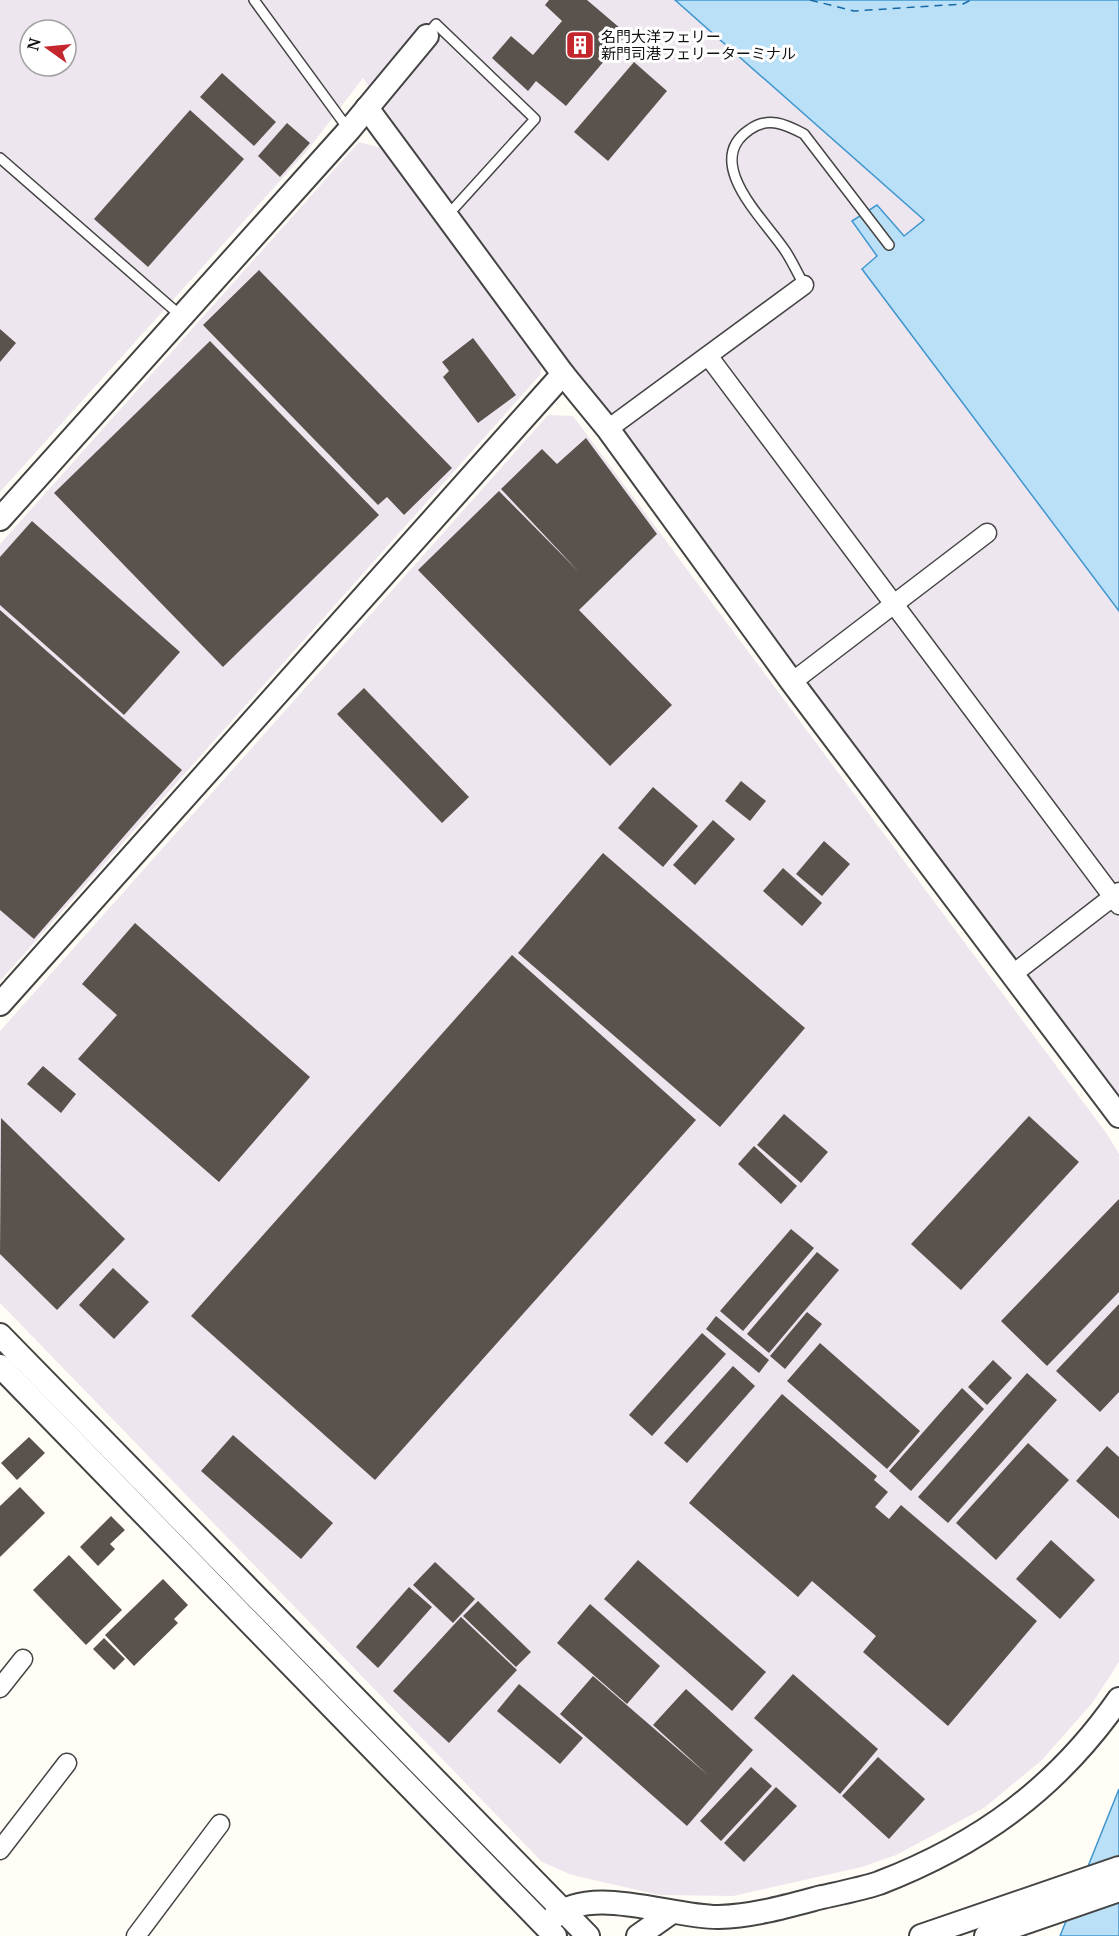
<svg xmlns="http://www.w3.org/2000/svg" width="1119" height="1936" font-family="'PT Serif','Noto Sans JP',serif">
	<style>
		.industrial { fill: #eee6ef; fill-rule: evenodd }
		.water { fill: #b9e0f7; stroke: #3f96cf; stroke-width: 1.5 }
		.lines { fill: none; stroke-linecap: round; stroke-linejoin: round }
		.ferry { stroke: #1768a6; stroke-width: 1.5; stroke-dasharray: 8 6; stroke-linecap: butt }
		.building { fill: #5a524d }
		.service-casing { stroke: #444; stroke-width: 12 }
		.minor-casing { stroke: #444; stroke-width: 21 }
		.tertiary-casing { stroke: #444; stroke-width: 26 }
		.service { stroke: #fff; stroke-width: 9 }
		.minor { stroke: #fff; stroke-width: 18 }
		.tertiary { stroke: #fff; stroke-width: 22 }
		.labels { text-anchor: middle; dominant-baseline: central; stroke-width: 6; stroke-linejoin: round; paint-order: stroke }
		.poi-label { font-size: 15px; fill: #111; stroke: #fff; text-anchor: start }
	</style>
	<rect width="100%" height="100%" fill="#fffdf5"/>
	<g class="industrial">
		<path d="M0 0H675L925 221 904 236 853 221 878 257 862 269 1119 611V1098L462 219 363 78 307 151 0 492ZM30 30H66V66H30Z"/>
		<path d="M359 142 386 149 542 362 540 375 0 981V544Z"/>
		<path d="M548 415 573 416 1107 1134 1119 1154V1662L1093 1702 1042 1760 984 1808 896 1855 862 1867 733 1896 659 1895 572 1875 542 1862 0 1303V1031Z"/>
	</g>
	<g class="water">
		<path d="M675 0H1119V611L862 269 877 256 852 221 877 205 904 236 924 220Z"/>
		<path d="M1119 1789V1936H1060Z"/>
	</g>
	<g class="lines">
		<path class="ferry" d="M810 0 854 11 963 4 971 0"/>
	</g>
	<g class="building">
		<path d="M549 0H587L627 34 566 106 536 81 528 91 492 58 511 36 533 55 562 21 545 5Z"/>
		<path d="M634 62 667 91 608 161 574 132Z"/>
		<path d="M222 73 276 122 254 146 200 97Z"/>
		<path d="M190 110 244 159 148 267 94 219Z"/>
		<path d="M287 123 310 143 280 177 258 156Z"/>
		<path d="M259 270 452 468 404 515 387 497 378 505 203 325Z"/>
		<path d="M0 329 16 343 0 362Z"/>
		<path d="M473 338 516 395 478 423 443 377 449 371 442 362Z"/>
		<path d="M210 341 379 515 223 667 54 493Z"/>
		<path d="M586 438 657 534 579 610 672 705 610 766 418 570 499 491 579 572 501 489 542 449 557 464Z"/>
		<path d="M32 521 180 652 124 715 0 605V557Z"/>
		<path d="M0 610 182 770 34 939 0 910Z"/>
		<path d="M364 688 469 797 442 823 337 714Z"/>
		<path d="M741 781 766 801 750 821 725 801Z"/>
		<path d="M653 787 698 826 663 867 618 828Z"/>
		<path d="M713 820 735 839 695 885 673 865Z"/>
		<path d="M824 841 850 864 822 896 796 874Z"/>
		<path d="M603 853 805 1028 720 1127 518 953Z"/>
		<path d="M783 868 822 903 802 926 763 891Z"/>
		<path d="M135 923 310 1077 219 1182 78 1059 117 1015 82 984Z"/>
		<path d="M512 955 696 1120 375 1480 191 1316Z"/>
		<path d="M43 1066 76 1094 61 1113 27 1084Z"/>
		<path d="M784 1114 828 1152 801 1183 757 1145Z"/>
		<path d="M1029 1116 1079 1162 961 1290 911 1244Z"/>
		<path d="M1 1118 125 1239 57 1310 0 1254Z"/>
		<path d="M754 1146 797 1186 781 1204 738 1164Z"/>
		<path d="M1119 1199V1292L1047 1366 1001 1321Z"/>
		<path d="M791 1229 814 1248 743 1331 720 1311Z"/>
		<path d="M817 1252 839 1270 769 1353 747 1334Z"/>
		<path d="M113 1268 149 1302 114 1339 79 1305Z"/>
		<path d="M1119 1304V1392L1100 1412 1056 1371Z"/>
		<path d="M807 1312 822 1324 785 1369 770 1356Z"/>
		<path d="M716 1316 769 1360 759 1373 706 1329Z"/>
		<path d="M702 1333 726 1354 652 1436 629 1415Z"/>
		<path d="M820 1343 920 1431 887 1469 787 1381Z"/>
		<path d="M993 1360 1012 1378 987 1405 968 1387Z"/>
		<path d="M733 1366 755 1386 687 1463 664 1443Z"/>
		<path d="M1027 1373 1057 1400 948 1523 918 1497Z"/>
		<path d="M962 1388 984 1409 911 1491 889 1471Z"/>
		<path d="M782 1394 877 1476 874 1480 888 1492 875 1507 889 1519 901 1505 1037 1621 948 1726 863 1652 876 1636 812 1581 798 1597 689 1503Z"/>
		<path d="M233 1435 333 1523 301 1559 201 1471Z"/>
		<path d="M29 1437 45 1453 17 1480 1 1463Z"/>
		<path d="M1028 1443 1069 1480 996 1560 956 1523Z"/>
		<path d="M1107 1446 1119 1457V1519L1076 1481Z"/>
		<path d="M20 1487 45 1513 0 1557V1506Z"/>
		<path d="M111 1516 125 1530 110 1544 115 1549 98 1566 80 1547Z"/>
		<path d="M1051 1540 1095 1580 1060 1619 1016 1579Z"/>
		<path d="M69 1555 122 1610 86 1645 33 1590Z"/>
		<path d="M638 1560 766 1672 732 1711 604 1599Z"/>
		<path d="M435 1562 475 1599 453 1623 413 1585Z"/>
		<path d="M163 1579 188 1605 174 1619 178 1623 134 1666 105 1635Z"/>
		<path d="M409 1587 432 1607 378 1668 356 1647Z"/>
		<path d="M478 1601 531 1652 516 1667 463 1616Z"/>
		<path d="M590 1604 660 1666 627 1704 557 1643Z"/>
		<path d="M461 1617 517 1670 449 1743 393 1691Z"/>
		<path d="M104 1638 125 1659 114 1670 93 1649Z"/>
		<path d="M793 1674 878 1749 840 1794 754 1718Z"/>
		<path d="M593 1676 709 1776 653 1725 686 1689 753 1750 687 1826 560 1714Z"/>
		<path d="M519 1684 583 1738 560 1764 497 1711Z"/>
		<path d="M878 1757 925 1799 889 1839 842 1796Z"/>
		<path d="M751 1767 772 1786 721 1841 700 1821Z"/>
		<path d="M776 1787 797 1806 744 1862 724 1843Z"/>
	</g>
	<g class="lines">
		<g class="service-casing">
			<g id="service">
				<path d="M254 0 349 130"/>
				<path d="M427 35 436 24 535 119 447 216"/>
				<path d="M0 158 181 316"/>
				<path d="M804 285C798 274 793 263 786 252 767 222 701 163 749 130 768 116 785 124 804 134L889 245"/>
			</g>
		</g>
		<g class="minor-casing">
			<g id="minor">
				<path d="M709 357 1119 905"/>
				<path d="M608 429 804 285"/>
				<path d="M792 682 987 533"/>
				<path d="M1013 974 1119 892"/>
				<path d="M0 1688 23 1659"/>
				<path d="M0 1850 67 1763"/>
				<path d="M136 1936 220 1824"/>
			</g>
		</g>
		<g class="tertiary-casing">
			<g id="tertiary">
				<path d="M367 108 563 374 608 429 792 682 1119 1116"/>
				<path d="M0 519 349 130 427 36"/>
				<path d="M0 1004 563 374"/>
				<path d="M0 1335 588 1936"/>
				<path d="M0 1366 555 1936"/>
				<path d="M553 1918C589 1883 673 1918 719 1917 754 1916 788 1906 822 1897 840 1893 861 1889 879 1883 980 1844 1057 1788 1119 1699"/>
				<path d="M638 1936 672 1912"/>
				<path d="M921 1936 1119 1868"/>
				<path d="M986 1936 1119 1890"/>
			</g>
		</g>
		<use href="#service" class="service"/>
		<use href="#minor" class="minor"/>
		<use href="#tertiary" class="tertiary"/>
	</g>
	<defs>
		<g id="building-square" transform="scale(1.5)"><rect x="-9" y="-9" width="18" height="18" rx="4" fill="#c4262e" stroke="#fff"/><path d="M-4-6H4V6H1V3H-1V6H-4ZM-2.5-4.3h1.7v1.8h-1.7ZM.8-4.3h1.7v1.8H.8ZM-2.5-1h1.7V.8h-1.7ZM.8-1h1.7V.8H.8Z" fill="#fff"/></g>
	</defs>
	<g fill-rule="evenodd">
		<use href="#building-square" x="580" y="45"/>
	</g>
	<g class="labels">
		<g class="poi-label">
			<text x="601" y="36">名門大洋フェリー<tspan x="601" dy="17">新門司港フェリーターミナル</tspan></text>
		</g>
	</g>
	<g transform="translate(48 48) rotate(285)"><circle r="28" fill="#ffffff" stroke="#a0a0a0" stroke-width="1.5"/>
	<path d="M0-4.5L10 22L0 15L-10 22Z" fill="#c4262e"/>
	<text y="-9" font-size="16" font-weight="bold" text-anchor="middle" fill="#111111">N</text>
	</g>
</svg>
